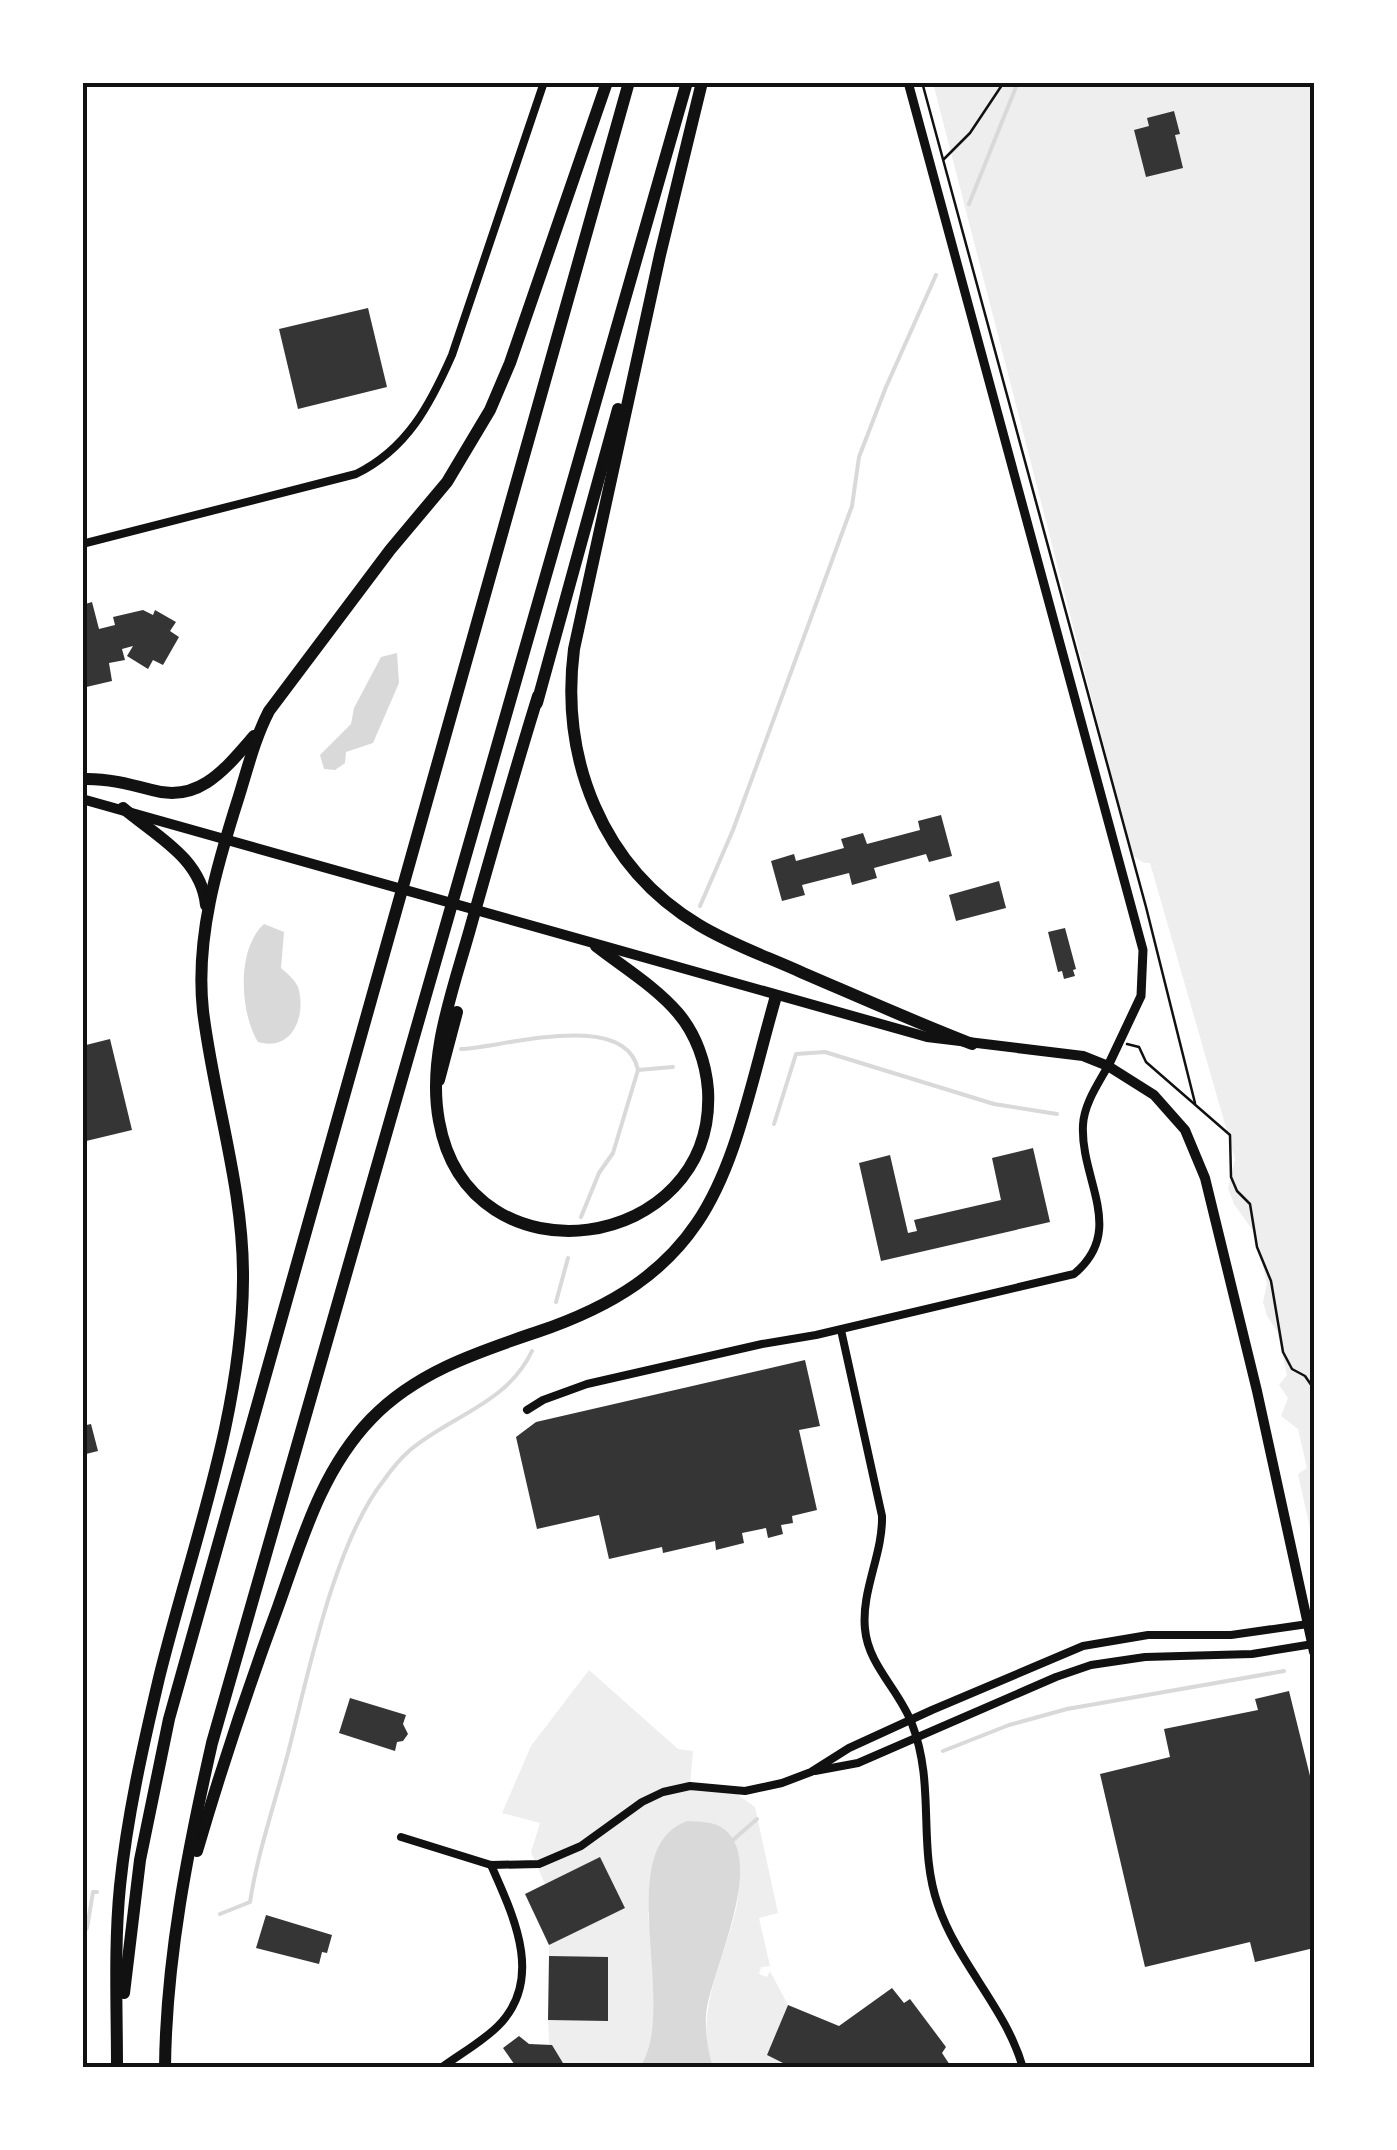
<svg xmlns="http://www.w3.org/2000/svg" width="1397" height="2150" font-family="'Space Grotesk',sans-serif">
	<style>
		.green { fill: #eee }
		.water { fill: #d9d9d9 }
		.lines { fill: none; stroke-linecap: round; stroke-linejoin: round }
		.stream { stroke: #d9d9d9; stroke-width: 4 }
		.building { fill: #353535 }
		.path { stroke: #111; stroke-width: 2.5 }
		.service { stroke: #111; stroke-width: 4 }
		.minor { stroke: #111; stroke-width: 8 }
		.tertiary { stroke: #111; stroke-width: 9 }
		.secondary { stroke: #111; stroke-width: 10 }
		.motorway { stroke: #111; stroke-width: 12 }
		.neatline { fill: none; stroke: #111; stroke-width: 4 }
	</style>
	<rect width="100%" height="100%" fill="#fff"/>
	<g class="green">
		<path d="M933 83H1314V1546L1298 1474 1307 1468 1298 1429 1281 1416 1288 1398 1279 1385 1287 1375 1277 1331 1267 1316 1263 1302 1267 1284 1256 1235 1234 1204 1228 1188 1235 1159 1150 863H1144L1132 855Z"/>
		<path d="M589 1670 678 1749 693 1751 690 1786 731 1790 755 1807 778 1913 759 1918 770 1966 761 1967 759 1974 767 1977 770 1971 788 2005 767 2055 793 2067 713 2068C693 2014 724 1960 736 1909 740 1891 739 1872 739 1854L648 1913C653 1953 662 2033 640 2068L566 2067 549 2044 548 2020H607L608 1958 549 1956V1945L625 1907 600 1857 545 1884 531 1852 540 1823 502 1813 531 1746Z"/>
	</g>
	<g class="water">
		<path d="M397 653 399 683 373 743 346 752 345 763 335 770 324 769 320 755 351 724 354 708 381 657Z"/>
		<path d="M264 924 284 932 281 968C288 974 295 980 298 987 307 1016 292 1052 258 1042 240 1013 236 949 264 924Z"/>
		<path d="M687 1821C699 1822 714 1821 724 1829 767 1863 711 1970 706 2014 705 2030 708 2053 713 2067H640C680 2006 610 1849 687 1821Z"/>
	</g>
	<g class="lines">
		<g class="stream">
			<path d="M969 204 1018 82"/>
			<path d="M700 906 733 830 852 506 859 457 886 387 936 275"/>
			<path d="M461 1049C500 1048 626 1008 638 1070L613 1153 599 1173 581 1217"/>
			<path d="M638 1070 673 1067"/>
			<path d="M774 1124 796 1054 825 1052 994 1104 1057 1114"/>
			<path d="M556 1302 568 1258"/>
			<path d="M943 1751 1009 1725 1067 1709 1284 1671"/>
			<path d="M733 1840 757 1819"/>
			<path d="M220 1914 250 1902C258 1851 275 1803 288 1753 308 1675 334 1543 384 1480 391 1470 400 1459 409 1451 450 1416 507 1404 532 1351"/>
			<path d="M82 1933 87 1928 93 1892H97"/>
		</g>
	</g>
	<g class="building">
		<path d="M1174 111 1180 134 1175 135 1183 168 1146 177 1134 130 1149 126 1147 118Z"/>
		<path d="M368 308 387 387 298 409 279 329Z"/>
		<path d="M92 602 99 629 115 625 113 617 143 610 153 615 155 610 176 622 170 631 179 637 163 665 153 660 148 669 127 656 133 646 122 649 125 660 109 663 112 681 82 688V605Z"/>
		<path d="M941 815 952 856 929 862 926 854 874 868 877 878 852 885 849 873 802 885 805 895 782 901 771 861 794 854 796 861 844 848 841 839 863 833 867 844 920 830 918 821Z"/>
		<path d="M999 881 1006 908 956 921 949 895Z"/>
		<path d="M1065 928 1076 969 1073 970 1075 976 1064 979 1062 971 1058 972 1048 932Z"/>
		<path d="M110 1039 132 1130 82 1142V1046Z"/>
		<path d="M1033 1148 1050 1222 881 1261 859 1163 890 1155 908 1233 917 1231 914 1220 1001 1200 992 1158Z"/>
		<path d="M805 1360 820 1426 799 1430 817 1510 792 1516 793 1523 781 1525 783 1534 768 1538 766 1528 742 1533 744 1543 716 1550 715 1541 663 1553 662 1547 609 1559 599 1515 537 1529 516 1437 536 1422Z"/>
		<path d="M91 1424 98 1451 82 1455V1426Z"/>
		<path d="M1289 1691 1314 1792V1948L1255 1962 1250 1942 1145 1967 1100 1774 1170 1757 1164 1729 1258 1710 1255 1699Z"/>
		<path d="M350 1698 406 1715 403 1724 408 1734 403 1741 397 1742 395 1751 339 1733Z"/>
		<path d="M600 1857 625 1908 549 1945 525 1894Z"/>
		<path d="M266 1915 332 1935 327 1953 322 1952 319 1964 256 1948Z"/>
		<path d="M549 1956 608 1957V2021L548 2020Z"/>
		<path d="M892 1988 904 2003 910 1999 946 2047 942 2053 952 2068H793L767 2055 788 2005 839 2026Z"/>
		<path d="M519 2036 529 2044 552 2045 566 2068H517L503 2048Z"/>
	</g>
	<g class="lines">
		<g class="path">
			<path d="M922 82 1146 907 1195 1103"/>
			<path d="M944 159 970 133 1004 82"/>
			<path d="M1127 1044 1139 1047 1146 1062 1230 1135 1231 1177 1237 1191 1250 1204 1257 1247 1271 1281 1283 1352 1292 1369 1305 1376 1314 1389"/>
			<path d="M82 2035 85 2068"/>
		</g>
		<path class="service" d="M82 88 90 82"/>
		<g class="minor">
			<path d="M82 544 356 474C407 449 430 405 452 355L544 82"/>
			<path d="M841 1330 882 1516C883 1554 861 1591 865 1629 868 1665 900 1691 912 1724 936 1786 917 1845 938 1905 958 1964 1006 2008 1023 2068"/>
			<path d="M527 1410 543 1400 587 1384 762 1344 816 1335 1074 1274C1127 1230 1080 1180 1083 1125 1084 1104 1098 1084 1108 1066"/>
			<path d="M815 1771 858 1763 1056 1677 1091 1665 1145 1657 1252 1654 1313 1644"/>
			<path d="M401 1837 491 1865 539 1864 581 1846 642 1802 663 1792 690 1786 745 1791 782 1783 811 1772 849 1748 932 1710 1083 1646 1148 1635H1231L1308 1624"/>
			<path d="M441 2068C460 2054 482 2042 498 2026 545 1979 513 1915 491 1865"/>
		</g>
		<path class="tertiary" d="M908 82 1143 950 1141 996 1108 1066"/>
		<path class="secondary" d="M82 799 927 1037 1083 1056 1108 1066 1154 1095 1185 1130 1205 1178 1257 1391 1314 1652"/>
		<g class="motorway">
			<path d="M702 82 660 255 574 649C560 759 602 867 699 925 732 945 768 957 803 973 859 997 915 1022 972 1044"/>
			<path d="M538 696C514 773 492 851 470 929 453 990 427 1057 439 1121 469 1289 717 1253 708 1090 706 1063 696 1034 678 1013 656 987 623 967 596 946"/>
			<path d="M537 703 618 409"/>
			<path d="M82 779C106 778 129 784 152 790 199 804 226 768 254 736"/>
			<path d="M123 808C156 836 201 858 206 905"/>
			<path d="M439 1080 457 1012"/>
			<path d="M197 1851C221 1769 248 1688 278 1607 302 1540 321 1471 371 1419 416 1372 478 1352 537 1332 724 1269 728 1165 776 996"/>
			<path d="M124 1993 140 1860 169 1719 629 82"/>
			<path d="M117 2068C117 2007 114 1946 120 1886 127 1817 143 1746 159 1678 191 1548 242 1416 243 1280 244 1188 214 1101 203 1011 195 938 217 865 239 796 248 767 255 738 269 711L390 550 447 482 490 410 510 363 607 82"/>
			<path d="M165 2068C166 1959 188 1849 212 1743L687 82"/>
		</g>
	</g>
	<rect width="1397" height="2150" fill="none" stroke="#ffffff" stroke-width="170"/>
	<rect x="85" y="85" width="1227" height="1980" class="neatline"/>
</svg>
